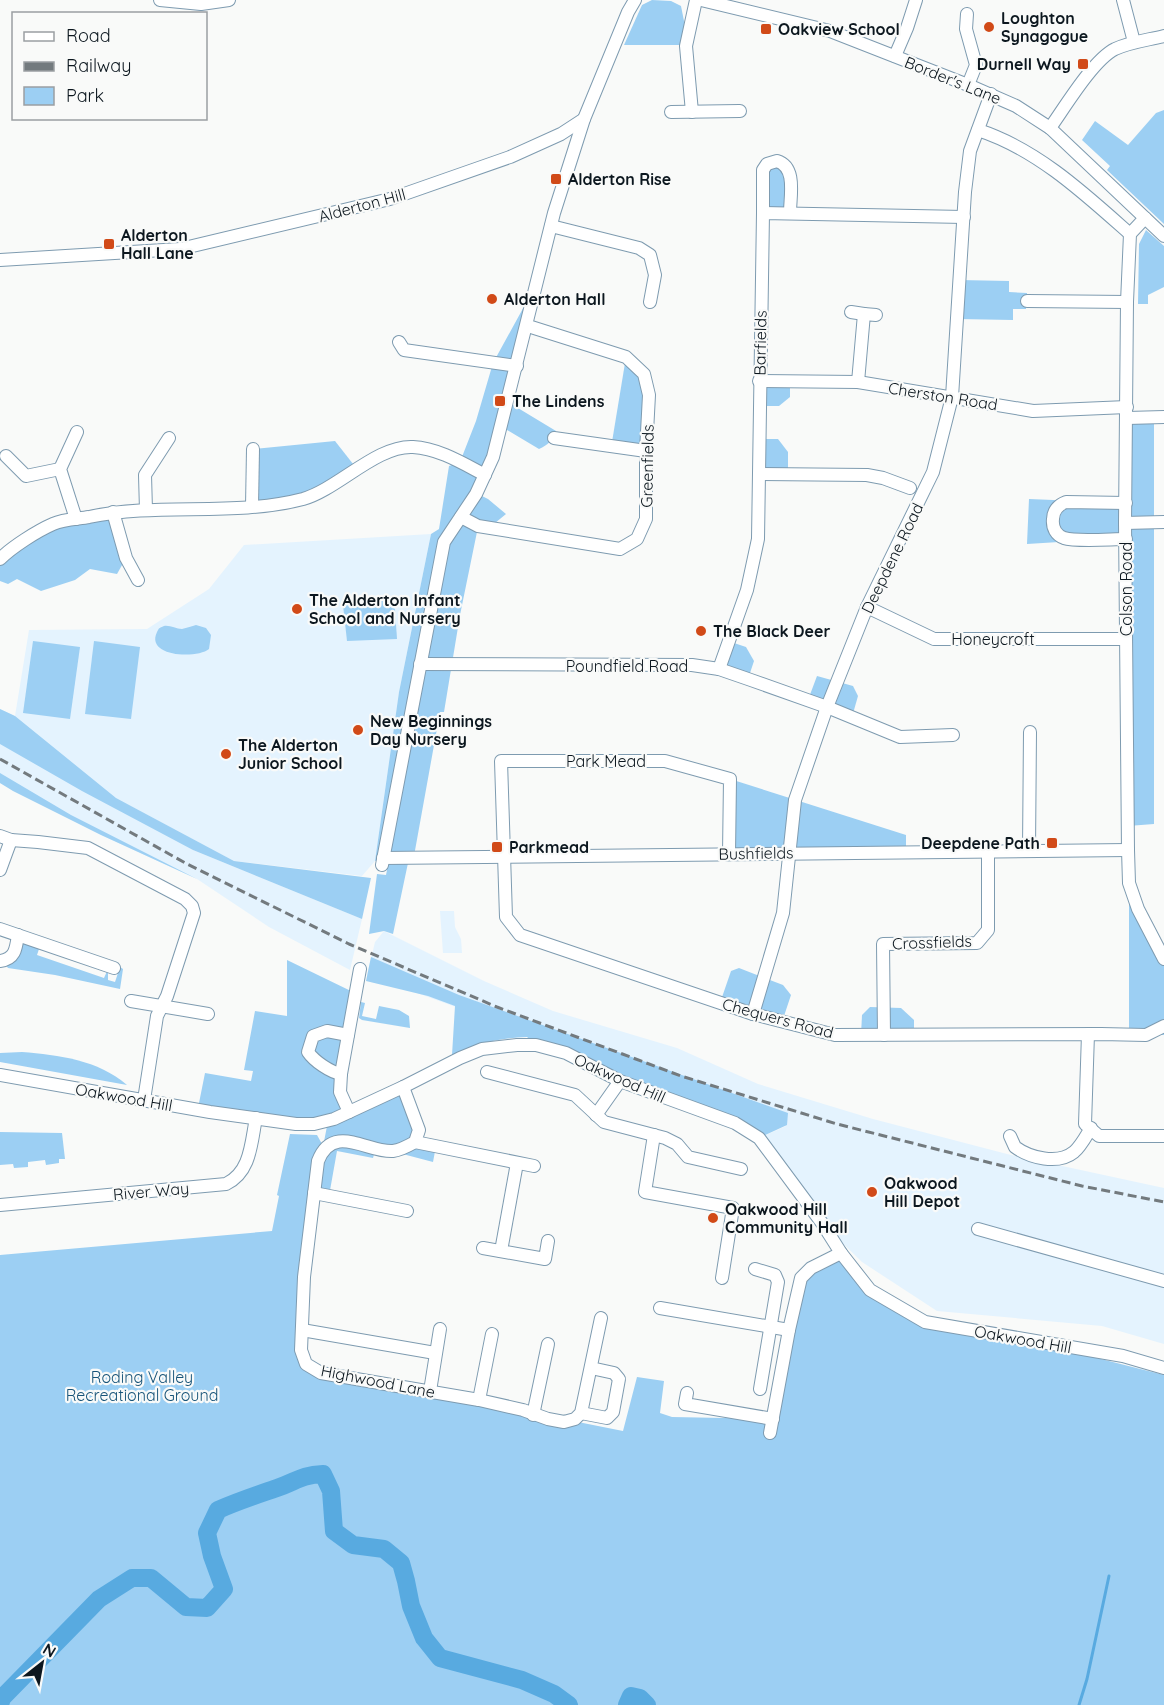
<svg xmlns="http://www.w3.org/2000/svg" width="1164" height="1705" font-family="Quicksand,sans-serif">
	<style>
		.built { fill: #e4f3fe }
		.green { fill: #9ccff3 }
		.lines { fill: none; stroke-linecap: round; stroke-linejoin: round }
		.stream { stroke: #58aae0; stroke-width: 3 }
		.river { stroke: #58aae0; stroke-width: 18 }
		.minor-casing { stroke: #7e9bb0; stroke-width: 14 }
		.minor { stroke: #fff; stroke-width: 12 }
		.rail { stroke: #737a7e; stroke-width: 3; stroke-dasharray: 9 4.5; stroke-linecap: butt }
		.poi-dot { fill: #d14a18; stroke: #f9faf9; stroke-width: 2 }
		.labels { text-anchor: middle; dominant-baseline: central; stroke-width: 4.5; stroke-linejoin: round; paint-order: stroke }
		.poi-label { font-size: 16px; font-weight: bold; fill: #0c171f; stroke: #f9faf9; text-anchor: start }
		.street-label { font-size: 16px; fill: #0c171f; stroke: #f9faf9 }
		.park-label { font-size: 16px; fill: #175479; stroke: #f9faf9 }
	</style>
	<rect width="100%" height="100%" fill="#f9faf9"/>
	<g class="built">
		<path d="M431 534 399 692 375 861 362 876 234 861 123 802 193 850 362 919 350 970 269 927 197 879 101 835 0 783V709L15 716 29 630 147 629 209 589 244 545Z"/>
		<path d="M440 911H454L455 927 461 939 462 953H443Z"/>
		<path d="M384 931 484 981 553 1011 677 1048 758 1084 873 1119 1007 1154 1164 1188V1344L1102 1326 937 1311 862 1262 822 1223 759 1138 786 1126 367 975 375 942Z"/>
	</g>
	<g class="green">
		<path d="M652 0 671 1 681 6 685 26 683 45H624L642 5Z"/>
		<path d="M1164 110V224L1107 170 1110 166 1082 140 1095 121 1128 145 1156 113Z"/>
		<path d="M782 163 790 213H763V170Z"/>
		<path d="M1146 230 1164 246V287L1148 295V304H1138L1139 244Z"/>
		<path d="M959 280 1009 281V292L1027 293 1026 309H1013V320L958 319Z"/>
		<path d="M538 281 508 402 556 431C553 440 548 445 539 449L502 427 476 493 488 499 506 514 489 528 478 527 460 615 444 712H440L414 856 383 858 375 861 399 692 431 534 439 529 449 466 460 462 476 421 493 363Z"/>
		<path d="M626 357 644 374 646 451 611 448Z"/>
		<path d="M759 381H790V397L779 406H759Z"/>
		<path d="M1154 417V824L1128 826 1125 539H1066L1059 542 1027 544 1029 499 1126 503 1127 418Z"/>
		<path d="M759 439H778L788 452V474H760Z"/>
		<path d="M335 441 357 469 332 485 252 506 253 449Z"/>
		<path d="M113 512 126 558 117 574 90 569 75 580 41 591 17 579 8 584 0 581V559L54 524Z"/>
		<path d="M383 599 395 609 397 639 347 641 343 605Z"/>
		<path d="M196 625 206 628 211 635 209 649C197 659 145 657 157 632 159 628 159 628 164 626 170 625 176 629 182 629 187 628 192 626 196 625Z"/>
		<path d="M33 641 80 647 70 719 23 713Z"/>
		<path d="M94 641 140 647 131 719 85 714Z"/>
		<path d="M728 641 746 647 754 661 748 679 719 669Z"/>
		<path d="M817 676 853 686 858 696 852 717 808 700Z"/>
		<path d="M0 709 15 716 116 798 234 861 371 878 362 919 193 850 82 791 0 744Z"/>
		<path d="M0 773 71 815 197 879 101 835 13 791 0 783Z"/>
		<path d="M730 779 906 835V852L729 853Z"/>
		<path d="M408 863 393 934 384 931 369 934 377 874 386 875 388 865Z"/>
		<path d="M1129 883 1164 959V1035H1129Z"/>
		<path d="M23 943 40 946 37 955 104 978 108 969V980L115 982 120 967 123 969 120 989 55 975 8 968 5 964Z"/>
		<path d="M371 957 459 995 788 1113 787 1125 759 1138 536 1045 527 1037C500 1038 477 1043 452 1055L455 1006 428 996 366 981Z"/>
		<path d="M287 960 355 993 347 1033 327 1029 308 1045 335 1074 347 1111 314 1123 198 1108 205 1073 251 1081 253 1071 244 1070 255 1011 287 1016Z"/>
		<path d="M739 968 783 985 791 995 782 1022 720 1003 731 971Z"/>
		<path d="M361 1002 365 1003 362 1016 376 1019 379 1006 399 1010 409 1016 410 1028 362 1020 359 1018Z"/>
		<path d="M870 1007 901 1008 914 1020V1035H861L862 1015Z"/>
		<path d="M348 1035 337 1073 309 1045 313 1036Z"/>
		<path d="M22 1052C59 1055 98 1060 127 1085L0 1062V1053Z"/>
		<path d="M403 1087 415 1115V1142L436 1146 433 1162 376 1147 373 1158 337 1151 329 1196 314 1193 328 1121Z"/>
		<path d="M0 1132 62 1133 65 1159H59V1163L46 1165 45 1160 28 1162V1167L14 1168 13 1164 0 1165Z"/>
		<path d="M290 1134 317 1135 322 1144 297 1344 309 1368 623 1431 637 1377 664 1381 660 1413 672 1417 772 1419 801 1278 841 1253 870 1290 925 1322 1026 1340 1164 1375V1705H0V1255L272 1231 279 1196 277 1195Z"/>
	</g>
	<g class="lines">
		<path class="stream" d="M1079 1705 1087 1679 1109 1576"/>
		<g class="river">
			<path d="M0 1705 2 1698 99 1599 132 1578H151L186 1607 207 1608 224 1589 212 1556 207 1533 218 1510C238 1501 257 1495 277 1488 297 1481 301 1475 323 1474L331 1491 334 1531 353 1545 384 1549 401 1563 406 1581 411 1606 424 1638 440 1658 522 1680 554 1694 569 1705"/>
			<path d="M627 1705 631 1696 640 1698 647 1705"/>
		</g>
		<g class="minor-casing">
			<g id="minor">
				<path d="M160 0 201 4 229 0"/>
				<path d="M701 0 830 31 968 85 1016 106 1050 128 1164 236"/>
				<path d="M1123 0 1134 42"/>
				<path d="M967 14 966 29 976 65 968 85"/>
				<path d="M895 56 907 28 916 0"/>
				<path d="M671 112 740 111"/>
				<path d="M692 112 686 46 696 0"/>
				<path d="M1050 128C1065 107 1093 60 1115 49 1130 42 1148 40 1164 36"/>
				<path d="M978 130C1037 149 1085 194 1130 234"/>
				<path d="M763 213V170L767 164 777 161C797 167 790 196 790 213"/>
				<path d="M1145 218 1130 234 1127 302 1125 523 1128 850 1129 883 1138 909 1164 959"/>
				<path d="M551 226 639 248 650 255 655 275 650 302"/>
				<path d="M0 260 180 249 390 199 510 157 561 134 584 119"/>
				<path d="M1027 301 1127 302"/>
				<path d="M851 312 864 314"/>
				<path d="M399 342 404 350 517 366"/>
				<path d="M759 381 858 382 1033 411 1127 407"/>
				<path d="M858 382 864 314 876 315"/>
				<path d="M1127 418 1164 417"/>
				<path d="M554 438 646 451"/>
				<path d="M6 456 26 476 60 469"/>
				<path d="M760 474 867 475 883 478 910 488"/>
				<path d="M252 506 253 449"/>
				<path d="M146 510 145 475 169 438"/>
				<path d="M113 512 126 558 138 580"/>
				<path d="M461 517 478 526 620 549 637 539 646 519V451L649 395 644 374 626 357 528 326"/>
				<path d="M76 519 60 469 77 432"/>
				<path d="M1125 523 1164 522"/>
				<path d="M1126 539C1111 539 1076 542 1064 538 1056 535 1052 528 1053 519 1053 511 1058 505 1066 502L1126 503"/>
				<path d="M0 559C12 547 37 531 53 524 64 519 78 519 89 517 159 502 234 517 303 499 338 489 377 445 413 447 438 448 464 464 485 475"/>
				<path d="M867 607 934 639H1126"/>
				<path d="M420 664 692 665 719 669 748 679 827 707 900 737 953 735"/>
				<path d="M719 669 747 590 758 539 763 213 964 217"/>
				<path d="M0 836 11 840 0 870"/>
				<path d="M11 840 38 842 88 848 185 899 192 906 194 913 167 996 157 1016 144 1100"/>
				<path d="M1029 850 1030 732"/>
				<path d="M729 853 730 779 665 761H501L506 917 520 935 753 1014 835 1035 1101 1034 1146 1035 1164 1026"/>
				<path d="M383 858 1128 850"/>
				<path d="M382 865 444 542 476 494 493 457 554 213 584 119 628 12 635 0"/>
				<path d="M0 929 114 968"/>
				<path d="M0 961C15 959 16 949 18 935"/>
				<path d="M131 1001 208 1014"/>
				<path d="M753 1014 783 913 795 800 827 707 867 607 933 472 952 397 965 192 970 151 991 94"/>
				<path d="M1088 1034 1085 1124 1099 1136H1164"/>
				<path d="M884 1035 883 944 977 943 988 930V852"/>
				<path d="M487 1072 575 1095 604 1122 665 1138 677 1144 688 1157 741 1169"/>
				<path d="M341 1074C330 1072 314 1061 308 1052L313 1036 327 1031 348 1035"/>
				<path d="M0 1075 210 1112 296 1124H314L334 1119 403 1087 460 1058 482 1049 517 1045H536L566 1053 620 1081 735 1123 759 1138 822 1223 841 1253 870 1290 925 1322 1123 1356 1164 1368"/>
				<path d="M403 1087 419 1130 415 1142C408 1146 401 1150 393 1151 368 1153 333 1122 318 1161L304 1277 301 1350 306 1364 321 1373 479 1400 523 1410 548 1419 564 1422 575 1419 581 1413 601 1318"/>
				<path d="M349 1112 340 1092 341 1074 360 969"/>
				<path d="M596 1115 620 1081"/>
				<path d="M654 1135 645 1192 733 1208 722 1278"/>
				<path d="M1010 1136 1015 1147C1030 1158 1058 1165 1074 1152 1081 1146 1086 1136 1091 1128"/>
				<path d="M415 1142 534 1166"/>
				<path d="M314 1193 407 1211"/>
				<path d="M0 1205 226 1184C251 1172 251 1143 256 1118"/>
				<path d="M978 1229 1164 1281"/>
				<path d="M483 1248 545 1259 548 1241"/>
				<path d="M501 1251 517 1163"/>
				<path d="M755 1269 775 1275 778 1282 760 1389"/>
				<path d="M660 1308 789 1330"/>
				<path d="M302 1330 435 1353"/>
				<path d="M430 1391 440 1329"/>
				<path d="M687 1393 685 1404 773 1419"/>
				<path d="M479 1400 492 1334"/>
				<path d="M581 1413 607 1418 613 1412 619 1379 614 1373 591 1368"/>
				<path d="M533 1415 548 1344"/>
				<path d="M770 1433 789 1330 801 1278 811 1268 841 1253"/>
			</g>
		</g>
		<use href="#minor" class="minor"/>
		<path class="rail" d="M0 759 187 864 349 944 497 1007 681 1076 837 1124 1082 1186 1164 1202"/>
	</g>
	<g class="poi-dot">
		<circle cx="989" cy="27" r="6"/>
		<rect x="760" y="23" width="12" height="12" rx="3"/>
		<rect x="1077" y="58" width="12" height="12" rx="3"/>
		<rect x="550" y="173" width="12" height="12" rx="3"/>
		<rect x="103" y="238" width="12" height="12" rx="3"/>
		<circle cx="492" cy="299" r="6"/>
		<rect x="494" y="395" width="12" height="12" rx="3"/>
		<circle cx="297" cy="609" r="6"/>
		<circle cx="701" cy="631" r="6"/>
		<circle cx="358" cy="730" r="6"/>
		<circle cx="226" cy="754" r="6"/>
		<rect x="1046" y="837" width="12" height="12" rx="3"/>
		<rect x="491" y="841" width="12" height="12" rx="3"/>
		<circle cx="872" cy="1192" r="6"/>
		<circle cx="713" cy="1218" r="6"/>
	</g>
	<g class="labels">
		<g class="poi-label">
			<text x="1001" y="18">Loughton<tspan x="1001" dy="18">Synagogue</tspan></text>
			<text x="778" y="29">Oakview School</text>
			<text x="1071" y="64" text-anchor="end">Durnell Way</text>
			<text x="568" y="179">Alderton Rise</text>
			<text x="121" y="235">Alderton<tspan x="121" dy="18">Hall Lane</tspan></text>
			<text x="504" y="299">Alderton Hall</text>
			<text x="512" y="401">The Lindens</text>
			<text x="309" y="600">The Alderton Infant<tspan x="309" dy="18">School and Nursery</tspan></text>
			<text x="713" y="631">The Black Deer</text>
			<text x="370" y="721">New Beginnings<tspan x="370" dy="18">Day Nursery</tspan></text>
			<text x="238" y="745">The Alderton<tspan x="238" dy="18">Junior School</tspan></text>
			<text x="1040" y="843" text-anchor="end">Deepdene Path</text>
			<text x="509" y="847">Parkmead</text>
			<text x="884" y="1183">Oakwood<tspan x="884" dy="18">Hill Depot</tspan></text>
			<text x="725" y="1209">Oakwood Hill<tspan x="725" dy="18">Community Hall</tspan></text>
		</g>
		<g class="street-label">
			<text transform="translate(953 80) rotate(22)">Border's Lane</text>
			<text transform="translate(362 205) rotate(-15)">Alderton Hill</text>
			<text transform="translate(760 343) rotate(-89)">Barfields</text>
			<text transform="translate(943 396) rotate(9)">Cherston Road</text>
			<text transform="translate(647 466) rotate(-89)">Greenfields</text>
			<text transform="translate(892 558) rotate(-64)">Deepdene Road</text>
			<text transform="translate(1126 589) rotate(-90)">Colson Road</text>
			<text x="993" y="639">Honeycroft</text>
			<text x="627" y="666">Poundfield Road</text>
			<text x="606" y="761">Park Mead</text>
			<text transform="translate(756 853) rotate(-1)">Bushfields</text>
			<text transform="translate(932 942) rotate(-2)">Crossfields</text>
			<text transform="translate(778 1018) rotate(15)">Chequers Road</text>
			<text transform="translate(620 1078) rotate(24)">Oakwood Hill</text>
			<text transform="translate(124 1097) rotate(10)">Oakwood Hill</text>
			<text transform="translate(151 1191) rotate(-5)">River Way</text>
			<text transform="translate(1023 1339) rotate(10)">Oakwood Hill</text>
			<text transform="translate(378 1381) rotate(11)">Highwood Lane</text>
		</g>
		<g class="park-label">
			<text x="142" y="1377">Roding Valley<tspan x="142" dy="18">Recreational Ground</tspan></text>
		</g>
	</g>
	<rect x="12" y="12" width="195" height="108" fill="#f9faf9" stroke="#9a9fa2" stroke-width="1.5"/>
	<rect x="24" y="32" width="30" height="9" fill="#ffffff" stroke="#9a9fa2" stroke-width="1.5"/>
	<text x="66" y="42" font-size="18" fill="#0c171f">Road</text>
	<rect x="24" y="62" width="30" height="9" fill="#737a7e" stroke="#9a9fa2" stroke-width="1.5"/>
	<text x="66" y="72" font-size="18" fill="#0c171f">Railway</text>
	<rect x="24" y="87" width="30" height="18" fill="#9ccff3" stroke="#9a9fa2" stroke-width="1.5"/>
	<text x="66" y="102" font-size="18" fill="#0c171f">Park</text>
	<g transform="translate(42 1663) rotate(31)" stroke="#f9faf9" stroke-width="4.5" paint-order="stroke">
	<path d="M0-4.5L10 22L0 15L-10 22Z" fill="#0c171f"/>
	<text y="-9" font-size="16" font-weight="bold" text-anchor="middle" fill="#0c171f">N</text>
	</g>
</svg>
